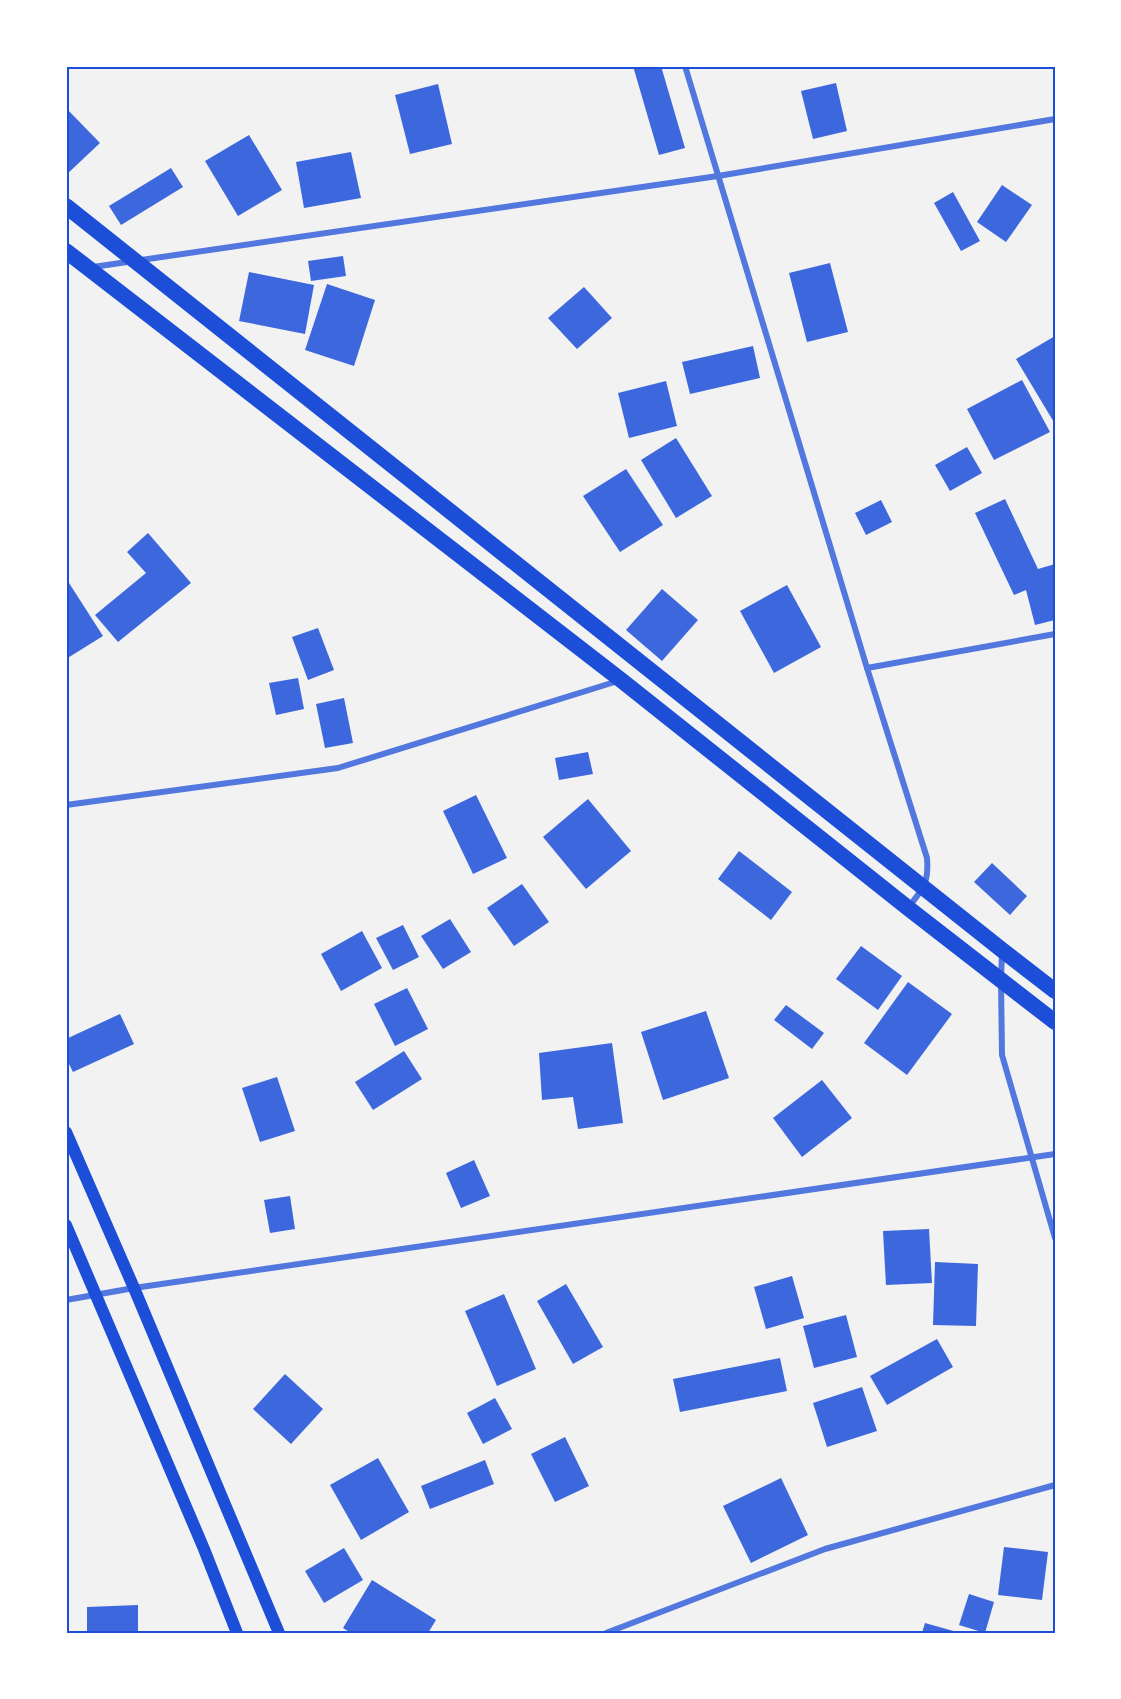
<svg xmlns="http://www.w3.org/2000/svg" width="1121" height="1699" font-family="'PT Sans Narrow',sans-serif">
	<style>
		.building { fill: #3d67dc }
		.lines { fill: none; stroke-linecap: round; stroke-linejoin: round }
		.minor { stroke: #5277de; stroke-width: 6 }
		.secondary { stroke: #1d4ed8; stroke-width: 12 }
		.trunk { stroke: #1d4ed8; stroke-width: 16 }
		.neatline { fill: none; stroke: #1d4ed8; stroke-width: 2 }
	</style>
	<rect width="100%" height="100%" fill="#f2f2f2"/>
	<g class="building">
		<path d="M633 66H661L685 148 659 155Z"/>
		<path d="M836 83 847 131 813 139 801 91Z"/>
		<path d="M438 84 452 144 410 154 395 95Z"/>
		<path d="M66 108 100 143 66 175Z"/>
		<path d="M249 135 282 190 238 216 205 161Z"/>
		<path d="M351 152 361 198 304 208 296 162Z"/>
		<path d="M171 168 183 187 121 225 109 206Z"/>
		<path d="M1002 185 1032 205 1006 242 977 222Z"/>
		<path d="M953 192 980 241 961 251 934 203Z"/>
		<path d="M343 256 346 276 311 281 308 261Z"/>
		<path d="M830 263 848 332 807 342 789 273Z"/>
		<path d="M249 272 314 285 305 334 239 321Z"/>
		<path d="M327 284 375 300 354 366 305 350Z"/>
		<path d="M584 287 612 318 577 349 548 318Z"/>
		<path d="M1055 336V424L1016 359Z"/>
		<path d="M753 346 760 378 690 394 682 362Z"/>
		<path d="M1022 380 1050 432 994 460 967 409Z"/>
		<path d="M666 381 677 426 629 438 618 393Z"/>
		<path d="M676 438 712 496 676 518 641 460Z"/>
		<path d="M967 447 982 473 950 491 935 465Z"/>
		<path d="M626 469 663 525 620 552 583 496Z"/>
		<path d="M1005 499 1038 569 1055 564V620L1035 625 1026 590 1014 595 975 513Z"/>
		<path d="M881 500 892 522 866 535 855 513Z"/>
		<path d="M148 533 191 583 118 642 95 615 146 573 127 552Z"/>
		<path d="M69 583 103 636 66 659V585Z"/>
		<path d="M787 585 821 647 774 673 740 611Z"/>
		<path d="M662 589 698 620 662 661 626 630Z"/>
		<path d="M318 628 334 670 308 680 292 637Z"/>
		<path d="M298 678 304 709 276 715 269 683Z"/>
		<path d="M344 698 353 743 325 748 316 704Z"/>
		<path d="M588 752 593 774 559 780 555 758Z"/>
		<path d="M476 795 507 858 473 874 443 811Z"/>
		<path d="M588 799 631 851 586 889 543 837Z"/>
		<path d="M739 851 792 892 771 920 718 879Z"/>
		<path d="M992 863 1027 896 1010 915 974 882Z"/>
		<path d="M522 884 549 922 514 946 487 908Z"/>
		<path d="M450 919 471 952 443 969 421 936Z"/>
		<path d="M403 925 419 957 393 970 376 938Z"/>
		<path d="M362 931 382 968 341 991 321 954Z"/>
		<path d="M861 946 902 976 878 1010 836 979Z"/>
		<path d="M908 982 952 1014 907 1075 864 1043Z"/>
		<path d="M407 988 428 1029 395 1046 374 1004Z"/>
		<path d="M786 1005 824 1033 812 1049 774 1020Z"/>
		<path d="M706 1011 729 1078 663 1100 641 1032Z"/>
		<path d="M120 1014 134 1044 73 1072 66 1058V1039Z"/>
		<path d="M612 1043 623 1123 578 1129 573 1097 542 1100 539 1053Z"/>
		<path d="M404 1051 422 1079 373 1110 355 1082Z"/>
		<path d="M277 1077 295 1131 260 1142 242 1088Z"/>
		<path d="M822 1080 852 1118 802 1157 773 1118Z"/>
		<path d="M474 1160 490 1196 461 1208 446 1173Z"/>
		<path d="M290 1196 295 1229 270 1233 264 1200Z"/>
		<path d="M929 1229 932 1283 886 1285 883 1231Z"/>
		<path d="M935 1262 978 1264 976 1326 933 1325Z"/>
		<path d="M792 1276 804 1318 766 1329 754 1287Z"/>
		<path d="M566 1284 603 1347 573 1364 537 1301Z"/>
		<path d="M504 1294 536 1369 497 1386 465 1311Z"/>
		<path d="M846 1315 857 1357 814 1368 803 1326Z"/>
		<path d="M937 1339 953 1367 887 1405 870 1376Z"/>
		<path d="M780 1358 787 1391 680 1412 673 1379Z"/>
		<path d="M285 1374 323 1409 291 1444 253 1409Z"/>
		<path d="M862 1387 877 1431 827 1447 813 1403Z"/>
		<path d="M495 1398 512 1429 483 1444 467 1413Z"/>
		<path d="M565 1437 589 1486 555 1502 531 1454Z"/>
		<path d="M378 1458 409 1512 361 1540 330 1485Z"/>
		<path d="M485 1460 494 1484 430 1509 421 1486Z"/>
		<path d="M781 1478 808 1535 751 1563 723 1506Z"/>
		<path d="M1004 1547 1048 1552 1042 1600 998 1595Z"/>
		<path d="M344 1548 363 1580 324 1603 305 1571Z"/>
		<path d="M372 1580 436 1620 428 1633H351L343 1628Z"/>
		<path d="M969 1594 994 1602 985 1633 959 1625Z"/>
		<path d="M138 1605V1633H87V1607Z"/>
		<path d="M925 1623 957 1632V1633H922Z"/>
	</g>
	<g class="lines">
		<g class="minor">
			<path d="M685 66 867 668 927 858C929 884 923 888 908 908"/>
			<path d="M93 267 718 176 1055 119"/>
			<path d="M867 668 1055 634"/>
			<path d="M66 805 338 768 618 681"/>
			<path d="M1002 952 1001 980 1002 1055 1055 1238"/>
			<path d="M66 1300 134 1288 1055 1154"/>
			<path d="M606 1633 825 1549 1055 1485"/>
		</g>
		<g class="secondary">
			<path d="M66 1132 134 1288 279 1633"/>
			<path d="M66 1225 204 1549 237 1633"/>
		</g>
		<g class="trunk">
			<path d="M66 206 1002 950 1055 991"/>
			<path d="M66 251 621 680 908 908 1055 1022"/>
		</g>
	</g>
	<rect width="1121" height="1699" fill="none" stroke="#ffffff" stroke-width="135"/>
	<rect x="68" y="68" width="986" height="1564" class="neatline"/>
</svg>
